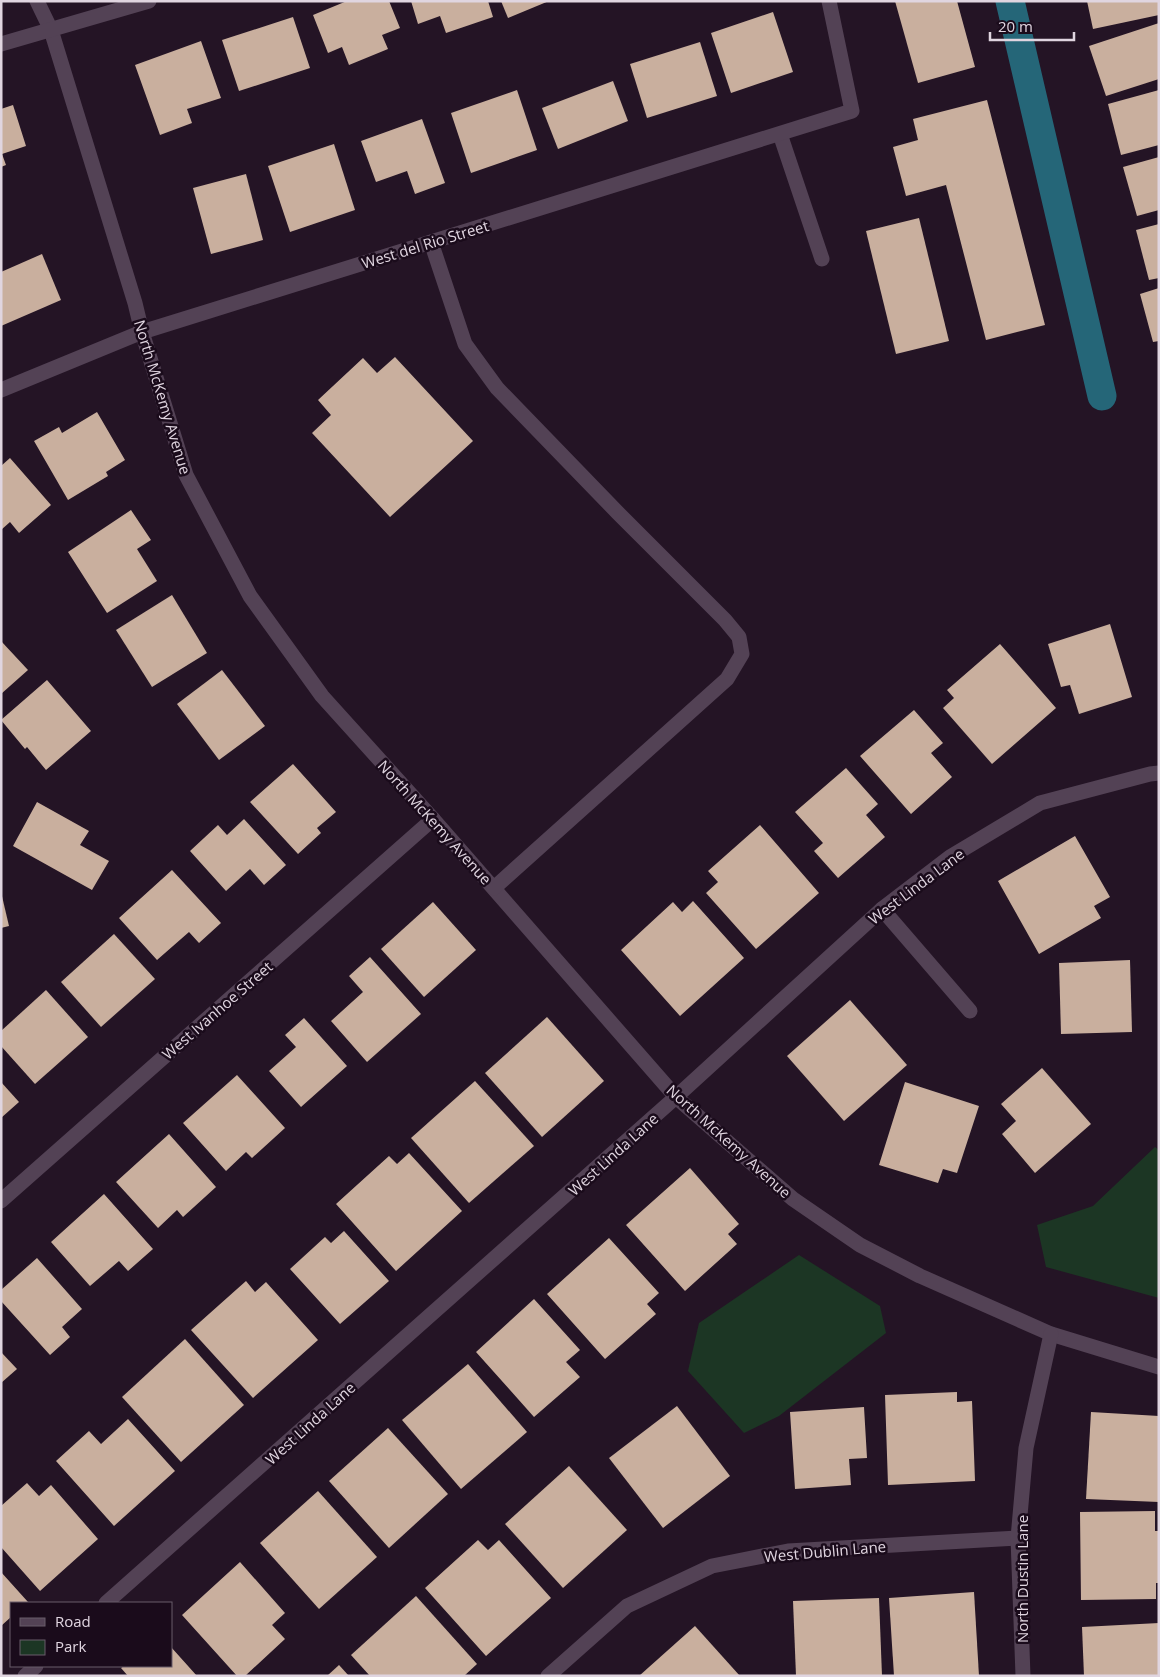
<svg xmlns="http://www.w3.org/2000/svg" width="1160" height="1677" font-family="'Open Sans',sans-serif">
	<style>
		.green { fill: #1c3624 }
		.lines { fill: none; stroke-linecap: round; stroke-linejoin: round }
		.canal { stroke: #256678; stroke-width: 29 }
		.building { fill: #c9af9e }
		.minor { stroke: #534255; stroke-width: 15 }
		.labels { text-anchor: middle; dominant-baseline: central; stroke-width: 5; stroke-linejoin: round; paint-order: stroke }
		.street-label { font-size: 15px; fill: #e0d5e0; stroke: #1a0b1b }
	</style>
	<rect width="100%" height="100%" fill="#241425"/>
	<g class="green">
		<path d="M1155 1147 1159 1150 1158 1231 1159 1298 1046 1267 1037 1225 1093 1206Z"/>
		<path d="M799 1255 880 1306 886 1333 779 1416 744 1433 688 1371 699 1323Z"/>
	</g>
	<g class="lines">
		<path class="canal" d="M1010 1 1102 396"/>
	</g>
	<g class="building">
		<path d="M347 1H389L400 28 382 35 388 49 349 65 342 47 328 53 313 15Z"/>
		<path d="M411 1H488L493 17 446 33 440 16 418 24Z"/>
		<path d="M501 1H549L508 18Z"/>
		<path d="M895 1H957L975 67 918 83Z"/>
		<path d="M1087 1H1159V15L1093 29Z"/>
		<path d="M773 12 793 72 731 93 711 33Z"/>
		<path d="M293 17 310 68 239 91 222 40Z"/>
		<path d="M1159 23V79L1106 96 1089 46Z"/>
		<path d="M201 41 221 98 187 109 192 123 160 135 135 65Z"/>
		<path d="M700 42 717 96 647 118 630 64Z"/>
		<path d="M613 81 628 121 558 149 542 108Z"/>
		<path d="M517 90 537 150 471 173 451 113Z"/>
		<path d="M1159 90V145L1121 155 1108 104Z"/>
		<path d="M987 100 1045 325 986 340 946 185 906 196 893 147 918 140 913 119Z"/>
		<path d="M13 105 26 146 2 154 6 165 1 167V109Z"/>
		<path d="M422 119 445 183 415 194 407 171 376 182 361 141Z"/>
		<path d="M334 144 355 210 290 232 268 166Z"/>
		<path d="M1159 157V210L1137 216 1123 167Z"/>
		<path d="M246 174 263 240 211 254 193 188Z"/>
		<path d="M919 218 949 341 896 354 866 231Z"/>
		<path d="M1159 224V278L1149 280 1136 230Z"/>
		<path d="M42 254 61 300 1 326V272Z"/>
		<path d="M1159 288V341L1153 342 1140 294Z"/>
		<path d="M395 357 473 441 390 517 312 433 331 415 318 400 363 358 377 373Z"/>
		<path d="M97 412 125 460 106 472 108 476 68 500 34 441 59 427 62 433Z"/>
		<path d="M10 458 51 505 19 533 10 522 1 530V466Z"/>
		<path d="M131 510 151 540 137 549 157 581 107 613 68 552Z"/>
		<path d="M172 595 207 653 152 687 116 630Z"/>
		<path d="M1110 624 1132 697 1079 714 1070 685 1061 687 1048 644Z"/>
		<path d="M1 641 28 670 1 694Z"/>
		<path d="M1000 644 1056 708 992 764 943 708 954 698 947 690Z"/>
		<path d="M222 670 265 726 219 760 177 704Z"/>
		<path d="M47 680 91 731 46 770 27 747 25 749 1 720Z"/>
		<path d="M914 710 943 743 931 753 952 777 911 814 860 756Z"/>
		<path d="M293 764 336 812 317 828 321 833 298 854 250 802Z"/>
		<path d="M846 768 878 804 866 815 885 837 838 878 814 851 823 843 795 812Z"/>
		<path d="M37 802 89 831 80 845 109 861 92 890 13 846Z"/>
		<path d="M244 819 286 865 264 885 250 869 226 891 190 851 218 825 227 835Z"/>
		<path d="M760 825 819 893 756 949 706 893 718 882 708 871Z"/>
		<path d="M1075 836 1110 897 1094 906 1101 918 1039 954 998 881Z"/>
		<path d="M172 870 221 923 199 943 189 932 157 960 119 918Z"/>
		<path d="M1 892 9 926 1 928Z"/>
		<path d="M693 901 744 958 680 1016 621 950 673 902 682 912Z"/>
		<path d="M433 902 476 950 424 997 381 949Z"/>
		<path d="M114 934 155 979 101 1027 61 982Z"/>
		<path d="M370 957 421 1014 367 1062 331 1021 363 992 349 976Z"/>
		<path d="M1130 960 1132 1032 1061 1034 1059 963Z"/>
		<path d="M46 990 88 1037 35 1084 1 1046V1031Z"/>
		<path d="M850 1000 907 1065 844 1121 787 1056Z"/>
		<path d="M547 1017 604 1081 542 1137 485 1073Z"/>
		<path d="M304 1018 347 1066 301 1107 269 1071 296 1047 285 1035Z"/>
		<path d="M1042 1068 1091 1124 1035 1173 1002 1134 1016 1121 1001 1104Z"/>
		<path d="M237 1075 285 1128 252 1158 246 1152 226 1171 183 1123Z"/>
		<path d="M475 1081 534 1146 469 1203 411 1138Z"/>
		<path d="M1 1082 19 1102 1 1118Z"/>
		<path d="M905 1082 979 1106 957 1173 943 1169 938 1183 879 1165Z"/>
		<path d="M169 1134 216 1187 183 1217 177 1210 158 1228 116 1182Z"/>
		<path d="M409 1153 462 1211 396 1271 336 1204 389 1156 397 1164Z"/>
		<path d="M690 1168 739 1224 728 1234 737 1244 685 1291 626 1225Z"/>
		<path d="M104 1194 153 1249 128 1271 119 1261 90 1286 51 1242Z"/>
		<path d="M344 1231 389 1281 340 1324 290 1269 325 1237 331 1243Z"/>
		<path d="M609 1238 659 1293 647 1304 656 1314 605 1359 547 1294Z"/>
		<path d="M37 1258 82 1309 62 1327 70 1337 50 1355 1 1301V1290Z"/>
		<path d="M246 1281 255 1292 266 1282 318 1340 253 1398 191 1330Z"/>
		<path d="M534 1299 580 1350 566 1362 580 1377 534 1417 476 1352Z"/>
		<path d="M185 1339 244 1405 181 1462 122 1397Z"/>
		<path d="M1 1352 17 1369 1 1383Z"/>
		<path d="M468 1364 527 1432 461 1489 402 1420Z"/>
		<path d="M957 1392V1402L972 1401 975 1481 888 1485 885 1395Z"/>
		<path d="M677 1406 730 1476 663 1528 609 1458Z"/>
		<path d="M864 1407 867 1458 849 1459 851 1485 795 1489 790 1412Z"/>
		<path d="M1091 1412 1159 1416V1502L1086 1499Z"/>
		<path d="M128 1419 175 1471 114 1526 56 1461 89 1431 101 1444Z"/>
		<path d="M388 1428 448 1494 389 1548 329 1481Z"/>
		<path d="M569 1466 627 1530 563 1588 505 1524Z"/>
		<path d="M27 1483 39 1496 51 1485 98 1539 40 1591 1 1547V1506Z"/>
		<path d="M318 1491 377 1557 319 1609 260 1543Z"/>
		<path d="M1155 1511V1531H1159V1583H1156V1599L1081 1600 1080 1512Z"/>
		<path d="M478 1540 488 1550 499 1540 551 1598 486 1656 425 1588Z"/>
		<path d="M240 1562 285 1613 272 1625 285 1639 245 1676H237L182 1615Z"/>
		<path d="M1 1572 28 1602 11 1603V1617L1 1626Z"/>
		<path d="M974 1592 979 1676H894L889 1598Z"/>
		<path d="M416 1596 477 1664 464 1676H370L351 1655Z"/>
		<path d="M879 1598 882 1676H796L793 1601Z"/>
		<path d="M1159 1623V1676H1084L1082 1627Z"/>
		<path d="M695 1626 740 1676H639Z"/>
		<path d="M171 1647 197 1676H128L121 1668 124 1666H171Z"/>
		<path d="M339 1665 349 1676H327Z"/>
	</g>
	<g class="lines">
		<g class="minor">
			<path d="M37 1 51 30 135 303 142 332 186 475 250 596 322 696 433 819 676 1097 793 1199 860 1245 920 1276 1051 1334 1159 1367"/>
			<path d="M1 44 149 1"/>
			<path d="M780 134 822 259"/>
			<path d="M431 242 465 344 497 388 618 513 725 620 739 637 742 654 727 679 494 888"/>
			<path d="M1 390 142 332 852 111 829 1"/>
			<path d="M882 909 970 1011"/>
			<path d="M1 1201 433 819"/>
			<path d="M106 1603 676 1097 882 909 950 857 1040 803 1150 774 1159 773"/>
			<path d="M25 1676 36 1666"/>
			<path d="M548 1676 627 1606 712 1566 788 1551 1018 1538"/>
			<path d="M1023 1676 1018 1538 1026 1448 1051 1334"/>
		</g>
	</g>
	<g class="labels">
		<g class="street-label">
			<text transform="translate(425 244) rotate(-17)">West del Rio Street</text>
			<text transform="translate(163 397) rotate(73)">North McKemy Avenue</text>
			<text transform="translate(435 822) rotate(48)">North McKemy Avenue</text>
			<text transform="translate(916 886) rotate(-37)">West Linda Lane</text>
			<text transform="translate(217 1010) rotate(-41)">West Ivanhoe Street</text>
			<text transform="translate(729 1141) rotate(42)">North McKemy Avenue</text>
			<text transform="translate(613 1154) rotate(-42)">West Linda Lane</text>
			<text transform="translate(310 1423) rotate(-42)">West Linda Lane</text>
			<text transform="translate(825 1551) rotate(-5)">West Dublin Lane</text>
			<text transform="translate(1022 1579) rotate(-90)">North Dustin Lane</text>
		</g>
	</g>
	<rect width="1160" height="1677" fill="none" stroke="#e0d5e0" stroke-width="5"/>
	<rect x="10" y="1602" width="162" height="65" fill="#1a0b1b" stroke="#695c6a"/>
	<rect x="20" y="1618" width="25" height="8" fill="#534255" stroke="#695c6a"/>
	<text x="55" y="1627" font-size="15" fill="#e0d5e0">Road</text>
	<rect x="20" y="1640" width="25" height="15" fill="#1c3624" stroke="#695c6a"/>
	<text x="55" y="1652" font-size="15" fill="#e0d5e0">Park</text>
	<path d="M990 32v8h84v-8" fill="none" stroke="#e0d5e0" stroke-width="2.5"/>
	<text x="998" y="32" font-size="15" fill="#e0d5e0" stroke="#1a0b1b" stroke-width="4" paint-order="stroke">20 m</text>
</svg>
